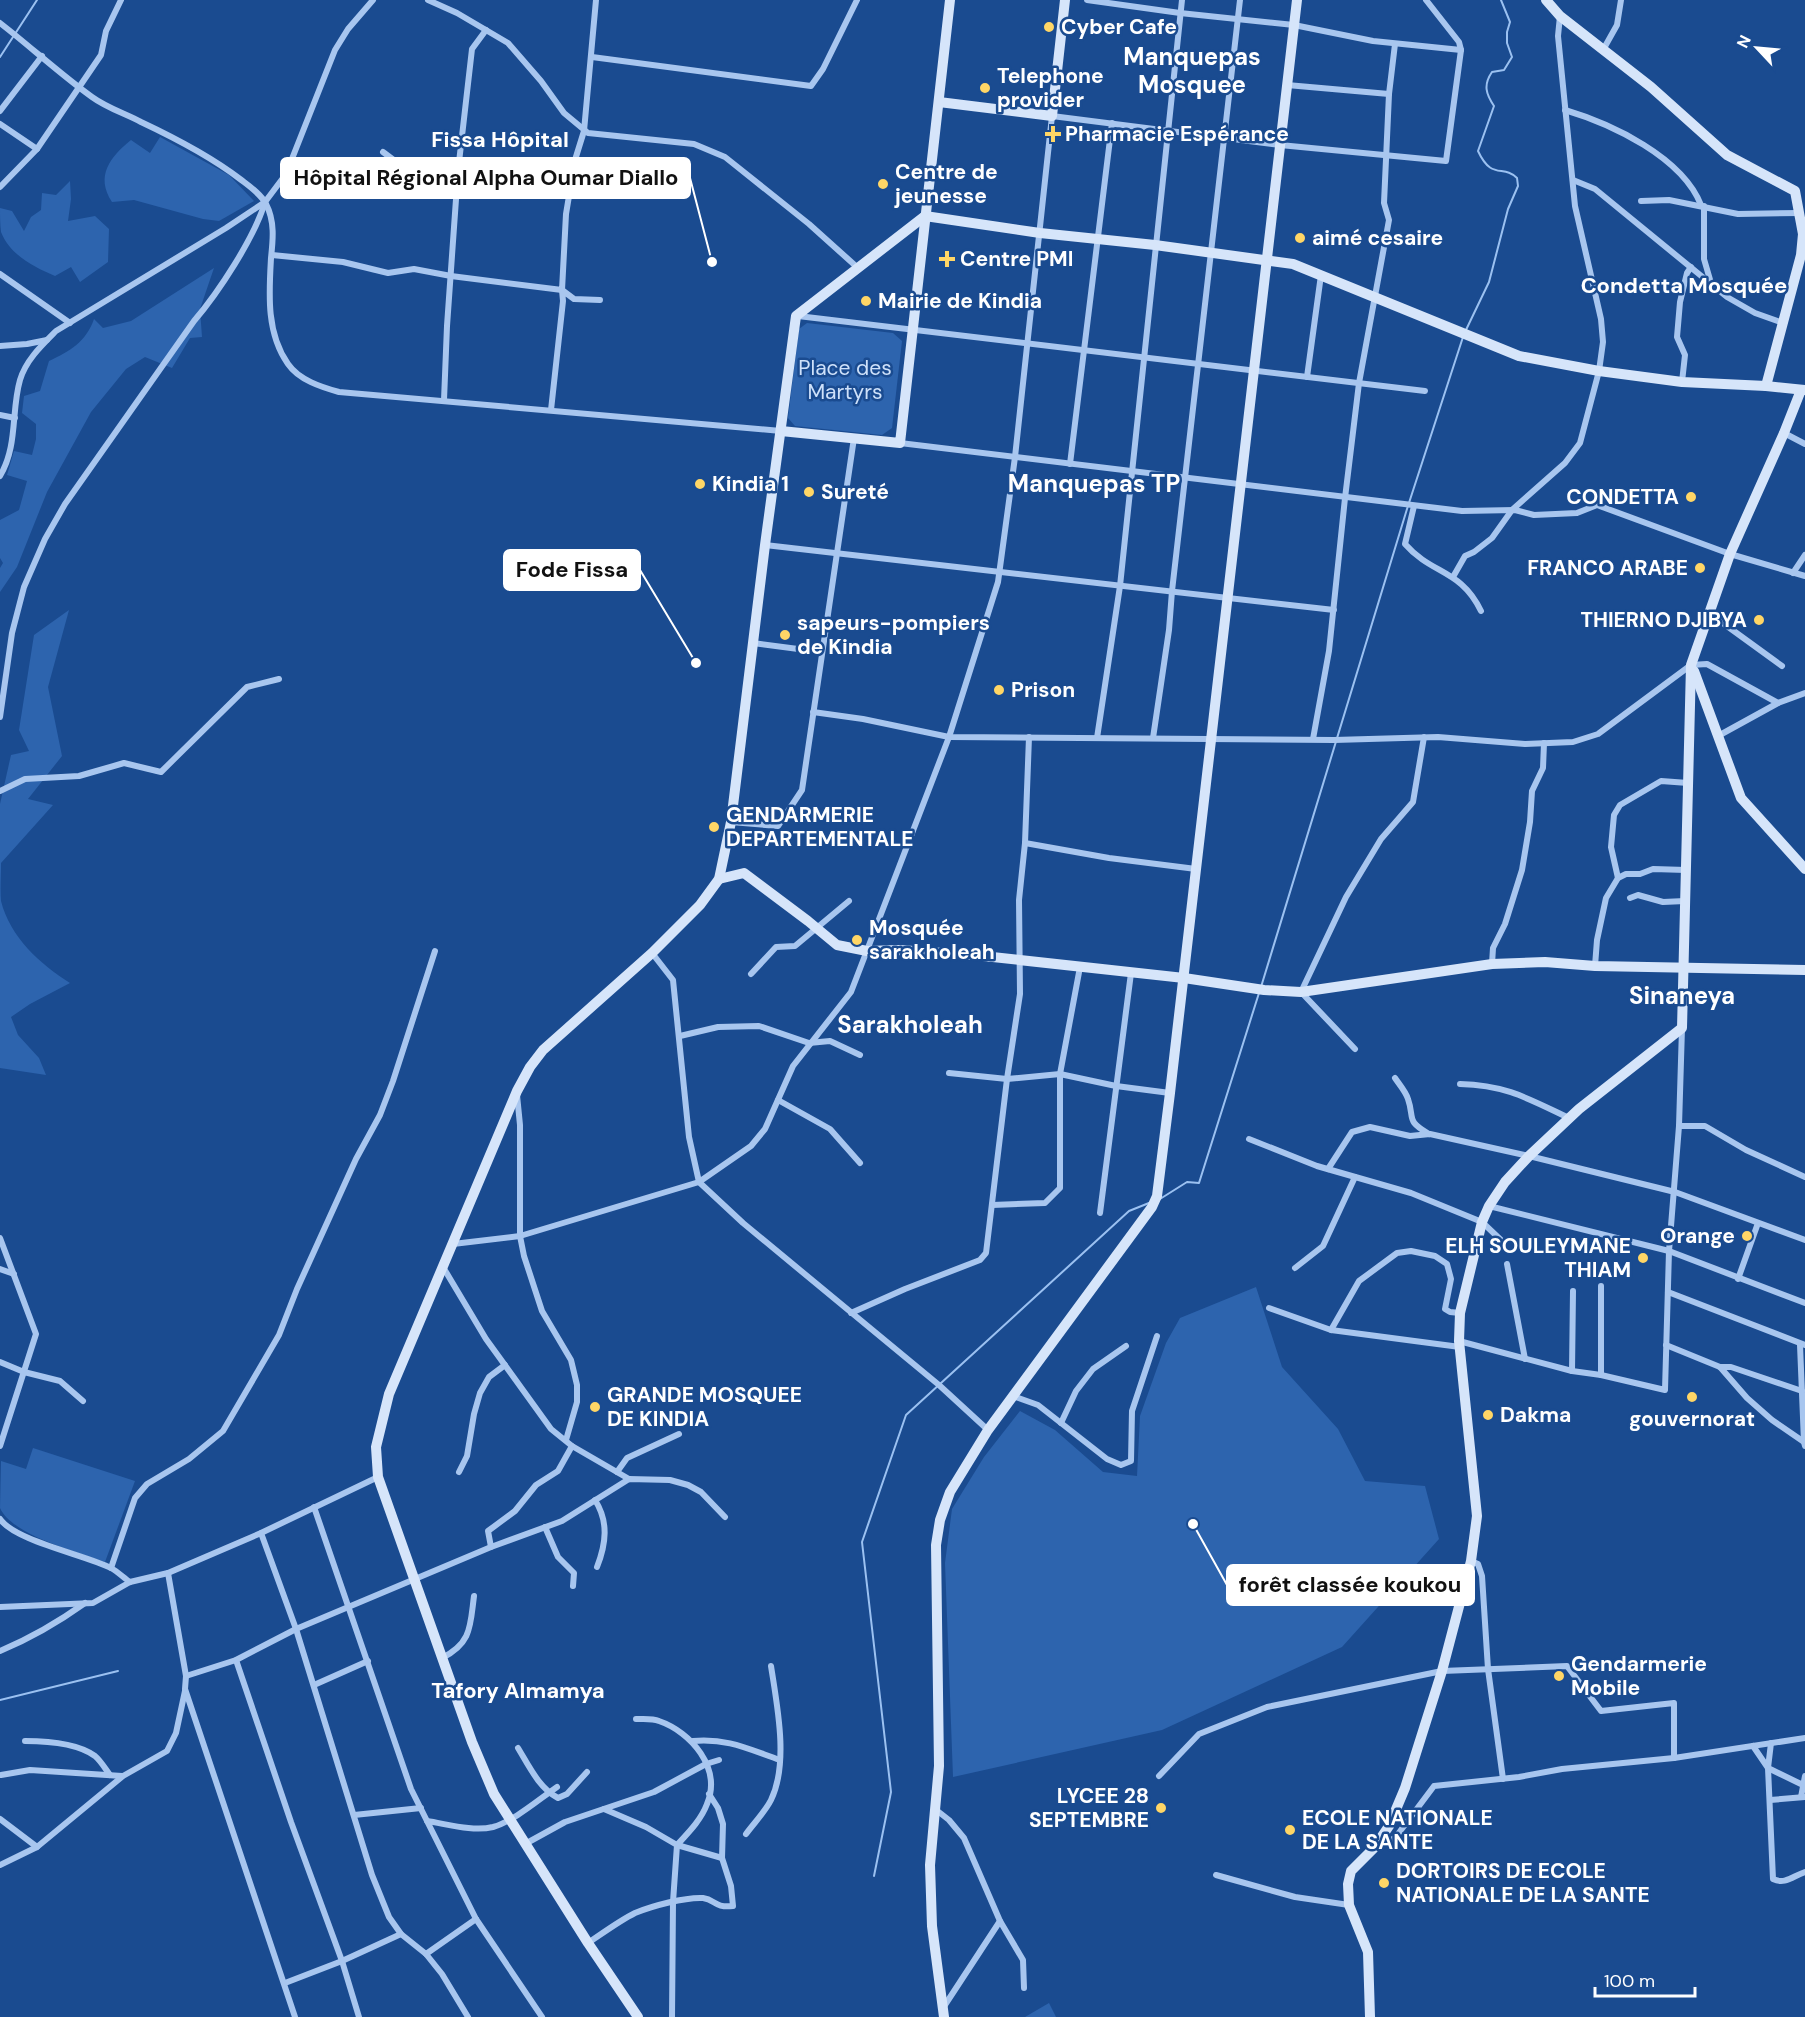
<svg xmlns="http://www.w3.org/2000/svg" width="1805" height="2017" font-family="'DM Sans',sans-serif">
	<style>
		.green { fill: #2d64ae }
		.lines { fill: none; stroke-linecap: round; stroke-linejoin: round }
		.stream { stroke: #9bc1f1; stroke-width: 2 }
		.street { stroke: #a8c6ef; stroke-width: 6 }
		.secondary { stroke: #d6e5fa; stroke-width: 10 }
		.poi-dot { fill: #ffd666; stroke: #1a4b90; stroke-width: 2 }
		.labels { text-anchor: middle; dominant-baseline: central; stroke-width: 5; stroke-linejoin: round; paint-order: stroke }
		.poi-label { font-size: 21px; font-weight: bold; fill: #fff; stroke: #1a4b90; text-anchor: start }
		.park-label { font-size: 21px; fill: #cee1fa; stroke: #1a4b90 }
		.neighbourhood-label { font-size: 22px; font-weight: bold; fill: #fff; stroke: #1a4b90 }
		.quarter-label { font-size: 24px; font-weight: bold; fill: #fff; stroke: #1a4b90 }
		.leader { fill: none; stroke: #fff; stroke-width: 2 }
		.callout-dot { fill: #fff; stroke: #1a4b90; stroke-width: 2 }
		.callout { fill: #fff; stroke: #fff; stroke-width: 2 }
		.callout-label { font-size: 22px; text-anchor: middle; font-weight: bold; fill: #111 }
	</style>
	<rect width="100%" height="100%" fill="#1a4b90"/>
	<g class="green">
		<path d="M160 137 229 175 254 201 219 221 203 219 134 200 112 202C95 176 110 157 131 140L150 153Z"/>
		<path d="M70 181 71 199 68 221 95 216 109 229 108 262 80 282 71 267 55 276C34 267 10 255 1 232 0 225 0 215 0 208L12 211 24 231 31 217 41 210 42 193 56 195Z"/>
		<path d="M214 268 200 309 202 337 190 338 172 368 145 357 126 369 91 412 47 492 17 567 0 592V568L3 563 0 558V520L19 510 27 481 7 475 14 451 32 455 36 439V424L22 413 24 396 40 391 49 361C70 351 86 342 94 319L103 328 131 321Z"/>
		<path d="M807 323 893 333 902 341 892 428 882 435 795 426 788 418 799 329Z"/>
		<path d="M69 610 48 687 62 756 28 799 53 805 1 863C1 875 0 890 1 901 10 937 40 964 70 983L30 1004 11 1017 18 1035 39 1058 46 1075 0 1068V804L11 755 29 751 19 730 34 635Z"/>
		<path d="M1256 1287 1282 1367 1338 1429 1365 1481 1425 1486 1439 1539 1342 1647 1162 1730 953 1777 945 1563 952 1509 984 1457 1020 1411 1055 1430 1103 1472 1137 1476 1140 1416 1166 1343 1180 1318Z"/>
		<path d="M33 1448 135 1481 105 1562C77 1552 12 1535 0 1508L1 1461 26 1469Z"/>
		<path d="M1049 2003 1056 2017H1025Z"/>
	</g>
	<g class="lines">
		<g class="stream">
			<path d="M0 57 37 0"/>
			<path d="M1465 332 1489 282 1508 209 1518 186 1517 178C1503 164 1492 181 1478 151L1494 106C1486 94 1483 85 1492 72L1504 70 1512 57 1507 43V32L1510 22 1501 0"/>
			<path d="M1261 987 1407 509 1463 337"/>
			<path d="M1160 1199 1187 1182 1199 1183 1259 993"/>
			<path d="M0 1700 118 1671"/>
			<path d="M874 1876 891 1792 862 1542 906 1415 1129 1211 1149 1203"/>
		</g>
		<g class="street">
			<path d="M428 0 457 13 508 43 541 81 564 113 588 133 694 144 725 157 809 224 858 268"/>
			<path d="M1087 0 1180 13 1294 25 1373 41 1461 50"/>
			<path d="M0 23C31 47 60 74 92 97 107 108 126 114 141 122 175 138 210 156 240 179 249 186 261 194 266 204 275 221 273 240 271 258 269 293 266 333 288 364 299 380 321 387 339 392L781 431"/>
			<path d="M1603 50 1617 25 1621 0"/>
			<path d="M592 57 811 86 823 69 857 0"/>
			<path d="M1287 85 1389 94 1384 203 1389 220 1359 383 1345 498 1329 651 1313 739"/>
			<path d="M1389 94 1395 44"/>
			<path d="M1565 110C1612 124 1682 157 1701 205"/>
			<path d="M0 111 42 56"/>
			<path d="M0 124 37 149"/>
			<path d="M383 152 399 164 411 169"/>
			<path d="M1573 180 1595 189 1727 297 1755 313 1783 323"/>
			<path d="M0 187 37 149 101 55 106 31 121 0"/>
			<path d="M1641 201 1669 200 1738 214 1800 213"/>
			<path d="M1704 206V259L1711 283"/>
			<path d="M272 255 343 262 388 273 414 269 451 276 562 290 566 214 575 160 584 131 596 0"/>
			<path d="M0 274 70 323"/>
			<path d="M798 316 1425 391"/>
			<path d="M0 346 27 344 47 340"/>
			<path d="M1307 377 1321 275"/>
			<path d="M1682 382 1685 355 1677 337 1680 302 1687 273 1691 267"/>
			<path d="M444 400 447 326 458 171 472 49 486 30"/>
			<path d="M551 410 563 301 562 290 574 299 600 300"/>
			<path d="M0 415 15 418"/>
			<path d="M1784 433 1805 444"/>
			<path d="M900 443 1462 511 1515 510 1534 515 1577 513 1597 505 1730 554 1805 576"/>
			<path d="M1070 464 1112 123"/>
			<path d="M0 476C18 446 11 411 20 380 26 360 42 345 56 331L226 228 265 202 286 174 335 50 348 29 373 0"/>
			<path d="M1414 506 1405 544C1432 575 1461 569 1481 611"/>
			<path d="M765 545 1334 610"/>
			<path d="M1793 573 1805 555"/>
			<path d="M1453 577 1465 556 1474 552 1492 538 1512 510 1565 463 1580 443 1599 371 1603 342 1601 319 1575 206 1558 36 1560 16"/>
			<path d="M1709 613 1782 666"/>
			<path d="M753 643 821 652"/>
			<path d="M813 712 863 719 949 737 1334 740 1438 737 1525 744 1573 742 1598 734 1691 665 1707 664 1778 703 1805 693"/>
			<path d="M0 717 12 633 24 587 45 539 65 504 194 321C218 293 255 237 265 202"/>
			<path d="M1718 736 1778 703"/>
			<path d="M1029 737 1025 843 1109 858 1196 869"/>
			<path d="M1097 738 1120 586 1182 0"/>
			<path d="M1153 738 1169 630 1172 591 1240 0"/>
			<path d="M0 791 25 779 79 776 124 763 161 772 247 687 279 679"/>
			<path d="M731 822 778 826 802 790 854 438"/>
			<path d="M1618 878 1611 847 1614 815 1620 805 1661 781 1688 783"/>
			<path d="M1630 898 1638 895 1663 902 1685 901"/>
			<path d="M652 953 673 980 689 1137 699 1182 743 1223 939 1385 988 1430"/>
			<path d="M1492 964 1493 948 1505 924 1522 870 1530 822 1532 791 1543 768 1544 743"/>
			<path d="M1595 966 1597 940 1606 898 1618 878 1626 874H1640L1653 869 1686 870"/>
			<path d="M751 974 776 947 795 946 849 901"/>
			<path d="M680 1036 718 1027 759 1026 809 1043 830 1041 860 1055"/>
			<path d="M1355 1049 1301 992 1346 897 1381 839 1413 802 1424 737"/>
			<path d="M949 1073 1007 1079 1060 1074 1116 1086 1170 1093"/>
			<path d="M1395 1078C1399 1084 1406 1092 1408 1099 1415 1119 1405 1120 1429 1134"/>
			<path d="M1460 1084C1506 1085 1529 1099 1569 1118"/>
			<path d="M517 1095 520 1125V1236L524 1256 542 1311 571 1360 577 1385V1402L566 1440"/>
			<path d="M778 1100 830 1129 860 1163"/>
			<path d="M1679 1126H1705L1746 1150 1805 1177"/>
			<path d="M1249 1139 1317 1166 1411 1193 1482 1222 1502 1241"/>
			<path d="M1328 1169 1352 1132 1370 1127 1410 1136 1430 1134 1529 1156 1675 1192 1805 1240"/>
			<path d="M992 1205 1045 1203 1060 1188V1074L1080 967"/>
			<path d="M1489 1206 1669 1251 1805 1303"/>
			<path d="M1100 1213 1131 973"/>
			<path d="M0 1238 36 1334 0 1446"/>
			<path d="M453 1244 520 1236 699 1182 751 1146 765 1129 793 1066 851 992 949 737 998 582 1015 457 1052 116 1280 145 1446 161 1461 50 1459 42 1426 0"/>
			<path d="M1507 1264 1525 1359"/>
			<path d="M443 1267 486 1339 551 1429 572 1446 629 1479"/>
			<path d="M1295 1268 1323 1246 1355 1177"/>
			<path d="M0 1269 14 1274"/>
			<path d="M1738 1279 1758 1223"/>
			<path d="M1601 1286V1375"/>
			<path d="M1668 1292 1805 1345"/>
			<path d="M1269 1308 1331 1330 1460 1347"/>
			<path d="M851 1313 905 1289 980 1260 986 1253 1007 1079 1020 994 1019 900 1025 843"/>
			<path d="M1331 1330 1359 1281 1397 1253 1411 1251 1435 1256 1447 1264 1451 1279 1445 1309 1450 1312 1460 1313"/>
			<path d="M1459 1341 1572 1371 1601 1375 1665 1390 1669 1251 1679 1126 1682 1028"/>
			<path d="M1666 1345 1720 1367 1747 1398 1772 1420 1804 1442 1805 1446"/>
			<path d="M1800 1345 1804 1442"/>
			<path d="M0 1362 24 1372 60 1381 83 1401"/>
			<path d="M1720 1367H1731L1802 1391"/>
			<path d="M1572 1371 1573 1291"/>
			<path d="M1013 1396 1038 1405 1107 1459 1121 1465 1131 1461 1132 1411 1157 1336"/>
			<path d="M1061 1423 1076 1391 1093 1369 1126 1346"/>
			<path d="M459 1472 467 1456 474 1414 480 1393 489 1377 505 1365"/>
			<path d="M617 1472 627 1458 679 1434"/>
			<path d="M595 1500C609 1522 606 1544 597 1567"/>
			<path d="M314 1507 411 1789 476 1919 542 2017"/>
			<path d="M0 1519C15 1541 86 1555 111 1568 118 1572 124 1578 130 1582"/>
			<path d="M545 1527 558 1557 574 1573 573 1586"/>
			<path d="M261 1533 296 1629 372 1875 389 1917 401 1934 426 1954 442 1974 468 2017"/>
			<path d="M491 1547 488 1531 515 1511 536 1485 558 1471 572 1446"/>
			<path d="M1471 1561 1478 1564 1482 1576 1488 1669 1503 1779"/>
			<path d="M111 1568 135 1498 147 1484 189 1459 223 1431 279 1335 297 1289 356 1159 380 1115 393 1081 435 951"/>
			<path d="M168 1573 186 1676 185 1689 295 2017"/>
			<path d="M0 1607 93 1603 130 1582 168 1573 261 1533 378 1477"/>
			<path d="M0 1651C31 1638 57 1623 85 1603"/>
			<path d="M442 1658C472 1643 470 1626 474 1596"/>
			<path d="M236 1660 291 1822 342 1961 359 2017"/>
			<path d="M186 1676 236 1660 296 1629 491 1547 562 1521 629 1479 670 1480 688 1485 701 1492 725 1517"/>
			<path d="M314 1685 368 1661"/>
			<path d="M636 1719C643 1719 652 1718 659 1721 691 1732 722 1768 707 1804 701 1820 689 1832 677 1845L722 1858"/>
			<path d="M25 1741C47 1741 77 1743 95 1756 101 1761 106 1770 110 1775"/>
			<path d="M693 1741C727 1738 748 1749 780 1760"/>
			<path d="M1771 1743 1768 1768 1803 1785"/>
			<path d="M1753 1746 1768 1768 1773 1879C1785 1885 1793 1876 1805 1872"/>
			<path d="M518 1748C529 1766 539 1788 558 1798L567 1794 587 1772"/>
			<path d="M1 1775 30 1770 122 1776"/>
			<path d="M1159 1776 1199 1734 1267 1707 1442 1671 1567 1666 1601 1711 1674 1703V1758"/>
			<path d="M1801 1797 1805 1776"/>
			<path d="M1770 1800 1805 1797"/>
			<path d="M604 1809 646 1827 677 1845 673 1902 672 2017"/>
			<path d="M935 1809 949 1820 964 1838 1000 1921 1023 1960 1024 1988"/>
			<path d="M354 1815 421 1808"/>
			<path d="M0 1819 37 1847"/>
			<path d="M427 1821C447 1824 473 1832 493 1827 514 1821 538 1800 557 1787"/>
			<path d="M746 1834C754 1823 765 1812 771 1800 789 1763 777 1705 771 1666"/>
			<path d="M525 1844 565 1822 654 1792 706 1764 719 1760"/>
			<path d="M1378 1847 1395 1838 1434 1786 1519 1777 1562 1769 1674 1758 1805 1738"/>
			<path d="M0 1865 37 1847 123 1776 167 1751 176 1733 185 1691"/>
			<path d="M1216 1875 1295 1897 1349 1905"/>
			<path d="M588 1943C603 1933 619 1921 635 1913 652 1906 685 1897 703 1898 716 1900 714 1908 733 1906L731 1886 722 1858 723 1824 718 1808 709 1794"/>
			<path d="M426 1954 476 1919"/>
			<path d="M285 1983 342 1961 401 1934"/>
			<path d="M943 2008 1000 1921"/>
		</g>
		<g class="secondary">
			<path d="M1546 0 1560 16 1651 87 1727 155 1795 191 1803 234 1801 255 1766 386"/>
			<path d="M939 102 1052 116 1065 0"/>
			<path d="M781 431 900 443 950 0"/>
			<path d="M1694 671 1741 798 1805 869"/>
			<path d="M719 879 744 873 808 921 837 945 867 951 899 950 974 955 1184 978 1264 990 1301 992 1492 964 1545 962 1595 966 1805 970"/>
			<path d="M638 2017 588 1943 494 1794 472 1742 378 1477 376 1447 389 1394 517 1091 530 1067 543 1050 652 953 700 905 719 879 731 822 765 545 796 316 925 216 1040 233 1155 245 1293 264 1519 356 1599 371 1682 382 1766 386 1805 390"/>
			<path d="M944 2017 932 1926 930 1865 939 1766 936 1545 940 1520 950 1492 988 1430 1152 1207 1157 1196 1170 1093 1297 0"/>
			<path d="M1370 2017 1368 1952 1349 1905 1348 1884 1351 1871 1374 1848 1389 1826 1405 1788 1442 1671 1471 1561 1477 1516 1459 1341 1460 1313 1482 1222 1489 1206 1505 1182 1529 1156 1579 1109 1682 1028 1691 665 1730 554 1784 433 1801 390"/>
		</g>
	</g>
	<g class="poi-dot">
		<circle cx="1049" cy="27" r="6"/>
		<circle cx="985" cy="88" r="6"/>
		<path d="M1050 125h6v6h6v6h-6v6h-6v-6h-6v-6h6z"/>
		<circle cx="883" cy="184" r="6"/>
		<circle cx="1300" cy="238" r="6"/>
		<path d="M944 250h6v6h6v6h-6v6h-6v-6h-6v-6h6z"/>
		<circle cx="866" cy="301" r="6"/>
		<circle cx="700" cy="484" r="6"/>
		<circle cx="809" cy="492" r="6"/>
		<circle cx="1691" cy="497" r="6"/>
		<circle cx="1700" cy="568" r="6"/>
		<circle cx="1759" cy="620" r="6"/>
		<circle cx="785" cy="635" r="6"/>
		<circle cx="999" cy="690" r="6"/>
		<circle cx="714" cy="827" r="6"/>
		<circle cx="857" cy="940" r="6"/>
		<circle cx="1747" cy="1236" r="6"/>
		<circle cx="1643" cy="1258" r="6"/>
		<circle cx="1692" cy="1397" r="6"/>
		<circle cx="595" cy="1407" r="6"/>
		<circle cx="1488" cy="1415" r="6"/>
		<circle cx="1559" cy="1676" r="6"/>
		<circle cx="1161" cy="1808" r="6"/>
		<circle cx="1290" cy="1830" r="6"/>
		<circle cx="1384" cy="1883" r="6"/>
	</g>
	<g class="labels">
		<g class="poi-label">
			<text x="1061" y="27">Cyber Cafe</text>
			<text x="997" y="76">Telephone<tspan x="997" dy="24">provider</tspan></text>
			<text x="1065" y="134">Pharmacie Espérance</text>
			<text x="895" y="172">Centre de<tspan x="895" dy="24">jeunesse</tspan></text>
			<text x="1312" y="238">aimé cesaire</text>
			<text x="960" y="259">Centre PMI</text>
			<text x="878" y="301">Mairie de Kindia</text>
			<text x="712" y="484">Kindia 1</text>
			<text x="821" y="492">Sureté</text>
			<text x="1679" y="497" text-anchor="end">CONDETTA</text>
			<text x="1688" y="568" text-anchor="end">FRANCO ARABE</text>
			<text x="1747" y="620" text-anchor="end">THIERNO DJIBYA</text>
			<text x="797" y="623">sapeurs-pompiers<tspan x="797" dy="24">de Kindia</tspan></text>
			<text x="1011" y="690">Prison</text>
			<text x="726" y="815">GENDARMERIE<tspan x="726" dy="24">DEPARTEMENTALE</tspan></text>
			<text x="869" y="928">Mosquée<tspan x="869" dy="24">sarakholeah</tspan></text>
			<text x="1735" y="1236" text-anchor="end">Orange</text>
			<text x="1631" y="1246" text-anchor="end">ELH SOULEYMANE<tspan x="1631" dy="24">THIAM</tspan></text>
			<text x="607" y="1395">GRANDE MOSQUEE<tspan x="607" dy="24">DE KINDIA</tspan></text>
			<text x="1500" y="1415">Dakma</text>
			<text x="1692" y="1419" text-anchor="middle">gouvernorat</text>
			<text x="1571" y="1664">Gendarmerie<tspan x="1571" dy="24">Mobile</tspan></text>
			<text x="1149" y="1796" text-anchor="end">LYCEE 28<tspan x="1149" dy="24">SEPTEMBRE</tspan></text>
			<text x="1302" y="1818">ECOLE NATIONALE<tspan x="1302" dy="24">DE LA SANTE</tspan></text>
			<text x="1396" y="1871">DORTOIRS DE ECOLE<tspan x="1396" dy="24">NATIONALE DE LA SANTE</tspan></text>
		</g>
		<g class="park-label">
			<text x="845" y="368">Place des<tspan x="845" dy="24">Martyrs</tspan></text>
		</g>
		<g class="neighbourhood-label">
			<text x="500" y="139">Fissa Hôpital</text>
			<text x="1684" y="285">Сondetta Mosquée</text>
			<text x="518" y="1690">Tafory Almamya</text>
		</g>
		<g class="quarter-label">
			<text x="1192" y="56">Manquepas<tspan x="1192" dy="28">Mosquee</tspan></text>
			<text x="1094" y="483">Manquepas TP</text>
			<text x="1682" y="995">Sinaneya</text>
			<text x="910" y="1024">Sarakholeah</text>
		</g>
	</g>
	<path class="leader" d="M712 262L690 178M696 663L640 570M1193 1524L1227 1585"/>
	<g class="callout-dot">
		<circle cx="712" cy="262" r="6"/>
		<circle cx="696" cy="663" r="6"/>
		<circle cx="1193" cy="1524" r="6"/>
	</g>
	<g class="callout">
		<rect x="281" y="158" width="409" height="40" rx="6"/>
		<rect x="504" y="550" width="136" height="40" rx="6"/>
		<rect x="1227" y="1565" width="247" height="40" rx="6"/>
	</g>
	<g class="callout-label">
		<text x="486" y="185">Hôpital Régional Alpha Oumar Diallo</text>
		<text x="572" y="577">Fode Fissa</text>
		<text x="1350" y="1592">forêt classée koukou</text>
	</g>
	<g transform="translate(1757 48) rotate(296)" stroke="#1a4b90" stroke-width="4.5" paint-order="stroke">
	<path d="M0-4.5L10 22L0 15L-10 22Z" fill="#ffffff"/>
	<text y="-9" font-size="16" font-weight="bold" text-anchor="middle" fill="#ffffff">N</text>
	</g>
	<path d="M1595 1987v9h100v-9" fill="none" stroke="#ffffff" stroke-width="3"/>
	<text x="1604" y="1987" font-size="18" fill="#ffffff" stroke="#1a4b90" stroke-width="4.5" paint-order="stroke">100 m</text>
</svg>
